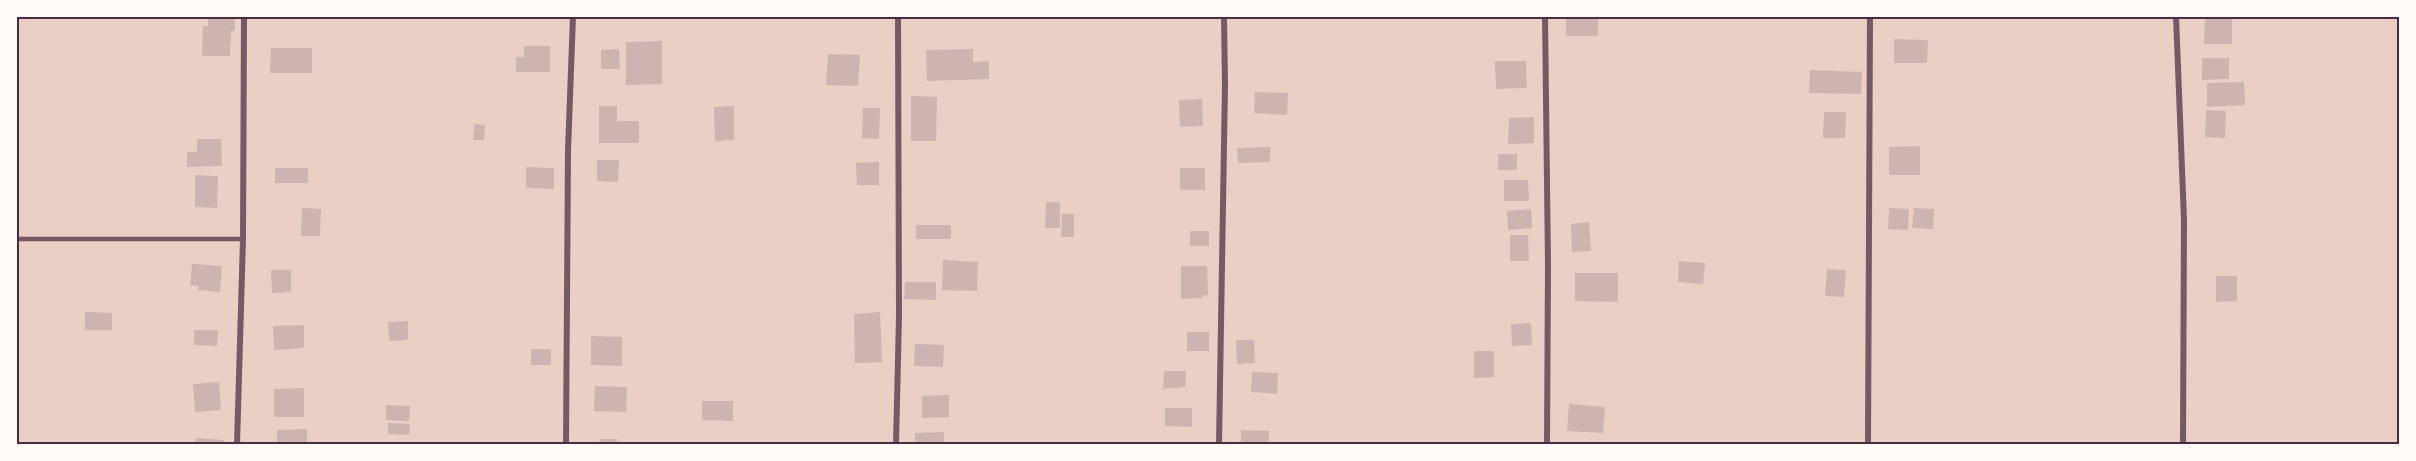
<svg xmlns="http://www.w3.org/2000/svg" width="2416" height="461" font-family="'Fira Sans',sans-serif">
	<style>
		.green { fill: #ebcfc5 }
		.building { fill: #ccb4b1 }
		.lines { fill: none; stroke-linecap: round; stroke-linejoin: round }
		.service { stroke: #755966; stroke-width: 4.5 }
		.minor { stroke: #755966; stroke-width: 6 }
		.neatline { fill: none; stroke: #4a2c40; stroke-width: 2 }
	</style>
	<rect width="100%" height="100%" fill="#f7e1d7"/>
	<path class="green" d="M16 17H2399V444H17Z"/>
	<g class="building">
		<path d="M208 16H235V31H231L230 56H202L203 26H208Z"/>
		<rect x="1566" y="16" width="32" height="20"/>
		<path d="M2205 17H2232V44H2204Z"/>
		<path d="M1894 39 1928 40 1927 63H1894Z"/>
		<path d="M662 41V84L626 85V42Z"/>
		<path d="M524 46H550V72H516V57H524Z"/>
		<path d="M271 48H312V73H270Z"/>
		<path d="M619 49 620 69H601V50Z"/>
		<path d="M973 49V62L989 61V79L927 81 926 50Z"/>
		<path d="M828 54 860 55 858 86 826 85Z"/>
		<path d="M2202 58H2229V79L2202 80Z"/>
		<path d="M1495 61H1526L1527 88 1496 89Z"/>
		<path d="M1810 70 1862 72 1861 94 1809 93Z"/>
		<path d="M2244 82 2245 105 2207 107V83Z"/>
		<path d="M1255 92 1288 93 1287 115 1254 113Z"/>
		<path d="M911 96 937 97 936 141H911Z"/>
		<path d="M1202 99 1203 126 1180 127 1179 100Z"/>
		<path d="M599 106H617V121H639V143H599Z"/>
		<path d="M734 106V140L715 141 714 107Z"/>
		<path d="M863 108H880L879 139 862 138Z"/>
		<path d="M2206 110 2226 111 2225 138 2205 137Z"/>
		<path d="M1824 112H1846L1845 138H1823Z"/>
		<path d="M1534 117V143L1508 144 1509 118Z"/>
		<path d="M474 124 485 125 484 140H473Z"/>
		<path d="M197 139H221L222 166 187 167V152H197Z"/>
		<path d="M1920 146V175H1889V147Z"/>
		<path d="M1270 147V162L1238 163 1237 148Z"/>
		<rect x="1498" y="154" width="19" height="16"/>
		<path d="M597 160H619L618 182 597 181Z"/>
		<path d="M879 162V185H857L856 163Z"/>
		<path d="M526 167 554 168V189L526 188Z"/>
		<rect x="275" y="168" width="33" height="15"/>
		<rect x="1180" y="168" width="25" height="22"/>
		<path d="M195 175 218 176 217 208 195 207Z"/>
		<path d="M1504 180H1528L1529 201H1504Z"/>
		<path d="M1046 202H1060V228H1045Z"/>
		<path d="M302 208 321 209 320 236H301Z"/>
		<path d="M1889 208 1909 209 1908 230 1888 229Z"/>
		<path d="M1914 208 1934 209 1933 229 1912 228Z"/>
		<path d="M1531 209 1532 228 1508 230 1507 211Z"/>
		<path d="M1062 214H1074V237H1061Z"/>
		<path d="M1589 222 1591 251 1572 252 1571 224Z"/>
		<rect x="916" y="225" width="35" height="14"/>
		<rect x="1190" y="231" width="19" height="15"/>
		<path d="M1510 235H1528L1529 261H1510Z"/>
		<path d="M943 260 978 262 977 291 942 290Z"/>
		<path d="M1679 261 1705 263 1703 284 1678 282Z"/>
		<path d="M192 264 222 266 220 292 198 290 199 286 190 285Z"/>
		<path d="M1181 266H1207L1208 295 1202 296V298L1181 299Z"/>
		<path d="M1827 269 1846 270 1844 297 1825 296Z"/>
		<path d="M271 270H291V292L272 293Z"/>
		<path d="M1575 273H1618V302L1575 301Z"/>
		<path d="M2216 276H2237V301L2216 302Z"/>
		<path d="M905 282H936V300L904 299Z"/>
		<path d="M85 312 112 313V330H85Z"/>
		<path d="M880 312 882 362 855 363 854 314Z"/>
		<path d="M408 321V340L389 341 388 322Z"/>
		<path d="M1531 323 1532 345 1512 346 1511 324Z"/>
		<path d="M304 325V348L274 350 273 326Z"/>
		<path d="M194 330H218L217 346 194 345Z"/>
		<rect x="1187" y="332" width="22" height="19"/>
		<path d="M591 336 622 337V366L591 365Z"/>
		<path d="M1236 340H1254L1255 363 1237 364Z"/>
		<path d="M915 344 944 345 943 367 914 366Z"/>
		<rect x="531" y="349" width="20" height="16"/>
		<path d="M1474 351H1494V377L1474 378Z"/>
		<path d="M1164 371H1186L1185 387 1163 389Z"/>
		<path d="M1252 372 1278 373 1277 394 1251 392Z"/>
		<path d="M219 382 221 410 195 412 193 384Z"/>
		<path d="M595 386 627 387 626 412 594 411Z"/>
		<path d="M304 388V417H274V389Z"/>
		<path d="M949 395V417L922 418V396Z"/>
		<path d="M702 401H733V421L702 420Z"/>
		<path d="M1569 404 1605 407 1603 433 1567 431Z"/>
		<path d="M386 405 410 406 409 421 386 420Z"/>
		<path d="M1165 408H1192V427L1165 426Z"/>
		<path d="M388 423 410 424 409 435 388 434Z"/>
		<path d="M307 429V444H277V430Z"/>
		<path d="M1241 430 1269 431V444H1241Z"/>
		<path d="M944 432V444H915V433Z"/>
		<path d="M196 438 224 440V444H195Z"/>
		<rect x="600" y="439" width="17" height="5"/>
	</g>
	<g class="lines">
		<path class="service" d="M16 239H243"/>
		<g class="minor">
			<path d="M1545 16 1548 265 1547 444"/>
			<path d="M2176 16 2184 220 2183 444"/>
			<path d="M237 444 243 239 244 16"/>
			<path d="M566 444 568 151 573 16"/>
			<path d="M896 444 899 317 898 16"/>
			<path d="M1219 444 1225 85 1224 16"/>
			<path d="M1868 444 1870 16"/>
		</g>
	</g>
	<rect width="2416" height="461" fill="none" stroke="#fffaf5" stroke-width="36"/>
	<rect x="18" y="18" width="2380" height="425" class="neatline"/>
</svg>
